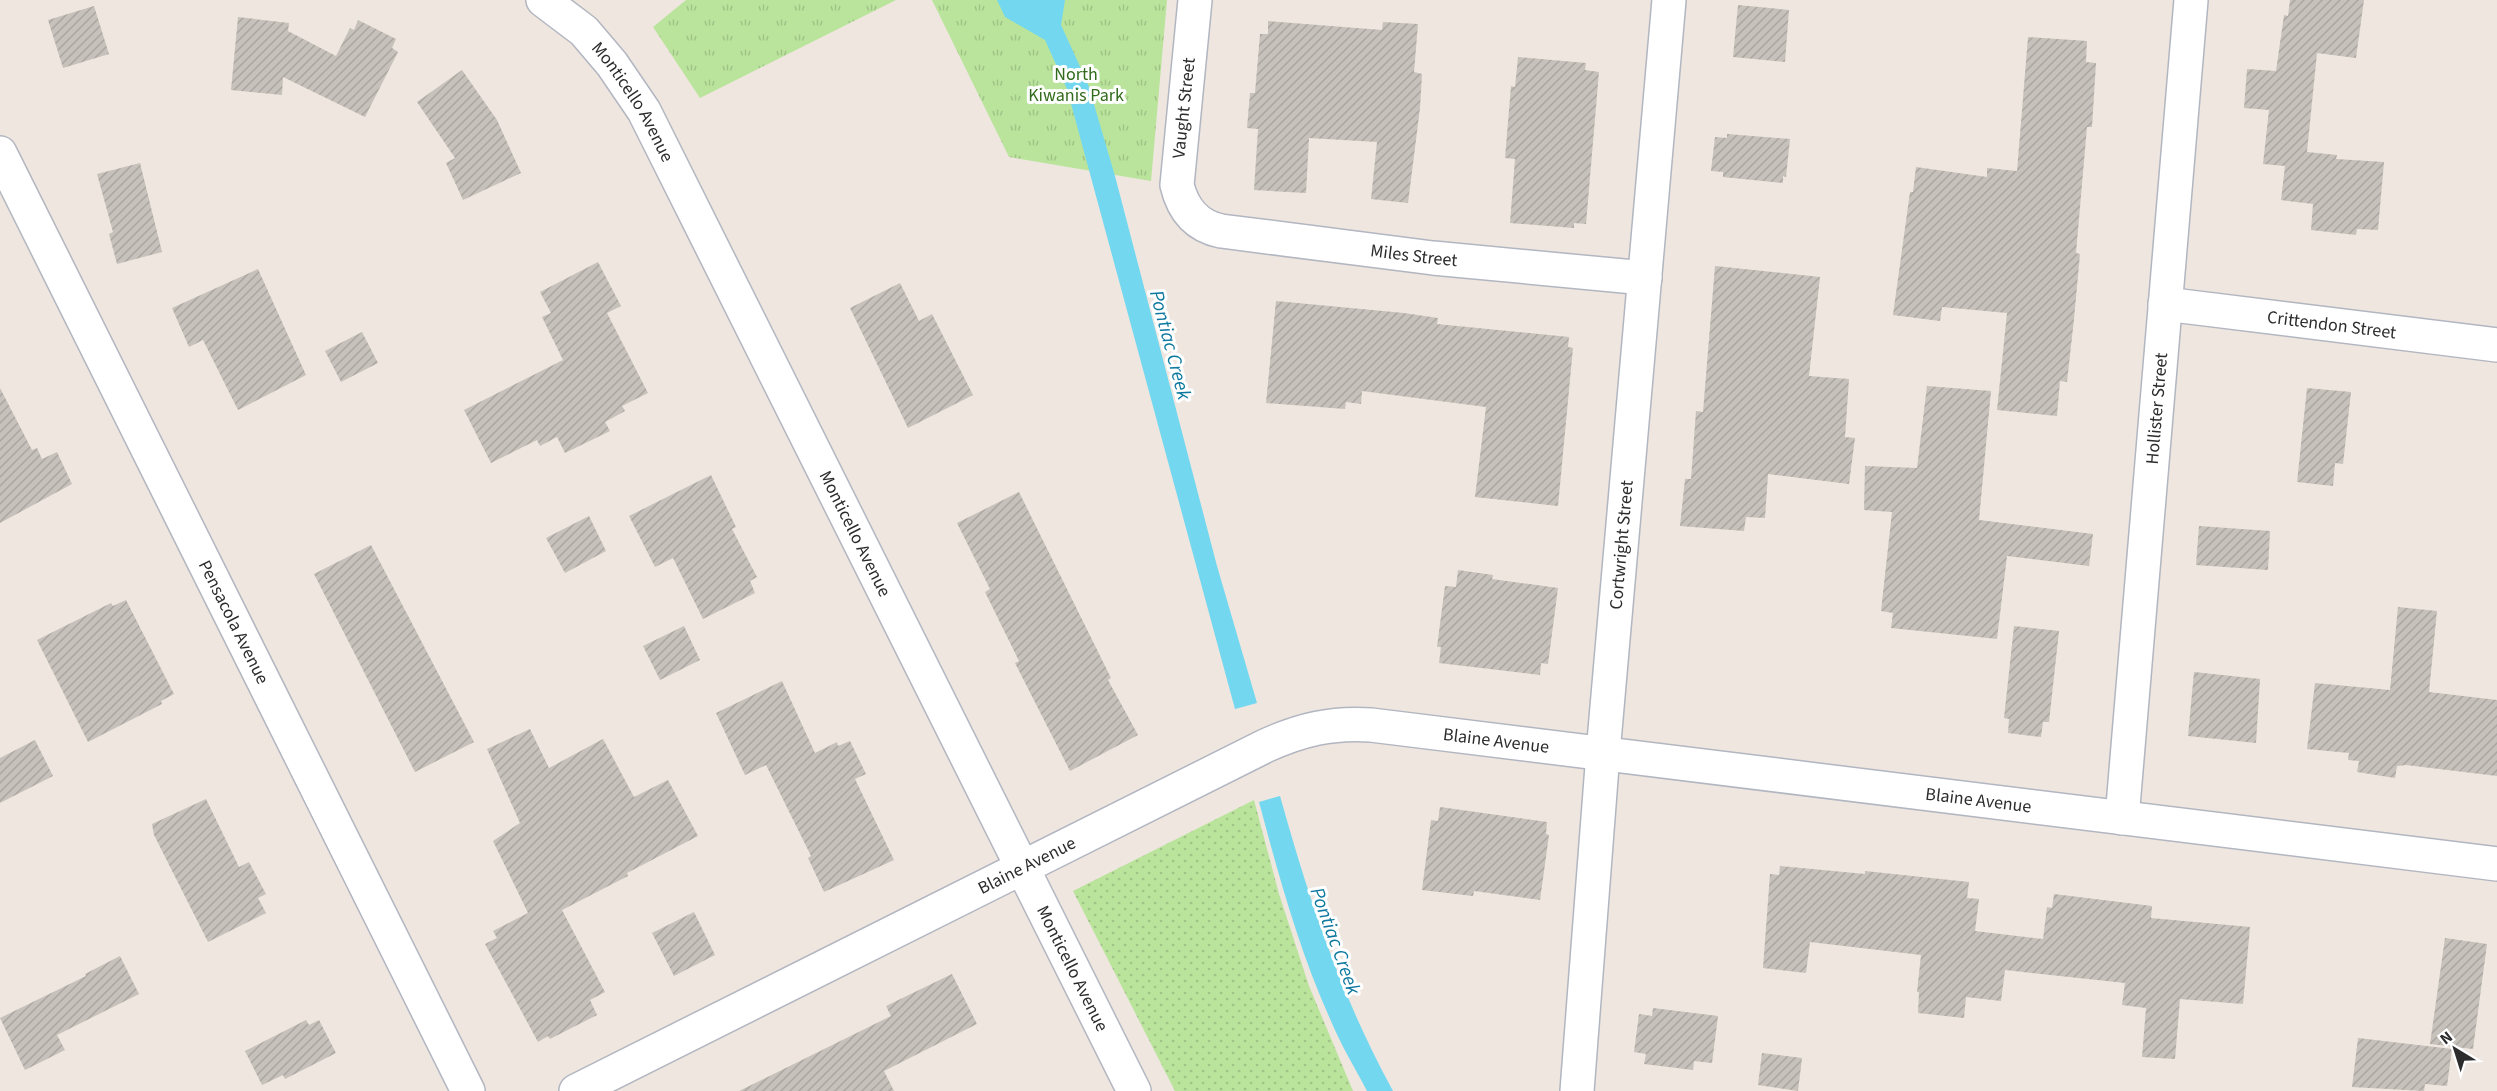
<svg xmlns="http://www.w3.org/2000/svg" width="2497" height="1091" font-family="'Source Sans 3',sans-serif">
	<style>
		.grass { fill: url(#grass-dots) }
		.park { fill: url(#park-tufts) }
		.water { fill: #73d8ef }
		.building { fill: url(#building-hatch) }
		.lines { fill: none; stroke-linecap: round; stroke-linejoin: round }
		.minor-casing { stroke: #b2b6c0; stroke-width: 36 }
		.minor { stroke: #fff; stroke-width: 33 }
		.labels { text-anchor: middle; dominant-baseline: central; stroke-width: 6; stroke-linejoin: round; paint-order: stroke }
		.park-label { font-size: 18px; fill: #326b1b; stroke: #fff }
		.street-label { font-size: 18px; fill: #2c2c2c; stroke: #fff }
		.water-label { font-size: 20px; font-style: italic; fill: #0e799f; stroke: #fff }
	</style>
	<defs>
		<pattern id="grass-dots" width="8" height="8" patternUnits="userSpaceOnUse" patternTransform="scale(1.5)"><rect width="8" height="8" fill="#bae49c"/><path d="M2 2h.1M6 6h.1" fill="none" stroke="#a0c487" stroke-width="1.8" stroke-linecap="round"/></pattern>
		<pattern id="park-tufts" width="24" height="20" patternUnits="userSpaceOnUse" patternTransform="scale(1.5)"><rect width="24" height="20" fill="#bae49c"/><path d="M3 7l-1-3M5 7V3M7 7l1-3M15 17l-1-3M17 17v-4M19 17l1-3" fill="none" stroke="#a0c487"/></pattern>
		<pattern id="building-hatch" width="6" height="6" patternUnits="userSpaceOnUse" patternTransform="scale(1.5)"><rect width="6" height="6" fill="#c6c1ba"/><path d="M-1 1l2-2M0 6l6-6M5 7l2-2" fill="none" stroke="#aaa6a0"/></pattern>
	</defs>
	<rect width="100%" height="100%" fill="#eee6df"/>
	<path class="grass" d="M1254 800 1279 894 1309 986 1353 1091H1175L1073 891Z"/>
	<g class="park">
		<path d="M686 0H896L700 98 653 27Z"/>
		<path d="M932 0H1167L1151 181 1009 157Z"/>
	</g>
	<g class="water">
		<path d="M997 0H1065L1061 25 1088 84 1115 176 1217 566 1257 703 1235 709 1067 89 1045 40 1005 17Z"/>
		<path d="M1280 796C1309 900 1341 996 1393 1091H1367C1355 1068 1341 1045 1331 1021 1299 950 1279 877 1259 802Z"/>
	</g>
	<g class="building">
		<path d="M2290 0H2364L2356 58 2317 53 2307 152 2337 155 2336 159 2384 162 2378 230 2357 229 2356 235 2311 230 2313 204 2281 200 2285 166 2263 164 2269 110 2244 108 2247 69 2276 71 2284 15 2288 16Z"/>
		<path d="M1738 5 1789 10 1785 62 1733 57Z"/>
		<path d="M94 6 109 54 63 68 48 20Z"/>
		<path d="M238 17 289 23 288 31 336 56 350 28 354 30 358 20 396 39 392 48 398 52 365 117 283 77 282 95 231 90Z"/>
		<path d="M1268 21 1382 30 1383 22 1418 24 1414 72 1422 74 1420 108 1408 203 1371 199 1377 142 1309 138 1306 193 1254 190 1258 129 1247 128 1250 93H1255L1260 34H1268Z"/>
		<path d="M2028 37 2087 41 2086 62 2096 63 2092 127H2087L2076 253 2080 254 2074 319 2067 382 2060 381 2057 416 1997 410 2007 313 1942 307 1940 321 1893 315 1910 192H1913L1916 167 1987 177V168L2017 171Z"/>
		<path d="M1518 57 1586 63 1585 70 1599 72 1586 224 1574 223V228L1510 223 1515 159 1505 158 1511 86 1515 87Z"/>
		<path d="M462 70 497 120 521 173 463 200 446 163 455 158 417 102Z"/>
		<path d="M1727 134 1790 139 1786 177 1783 176V183L1723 177V172L1711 171 1715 137 1727 138Z"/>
		<path d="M140 163 162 252 117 264 109 234 113 232 97 174Z"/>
		<path d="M598 262 621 306 607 313 648 393 622 406 625 411 605 422 610 431 565 453 557 437 540 446 537 440 491 463 464 410 563 360 542 317 551 313 540 292Z"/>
		<path d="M1715 266 1820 277 1809 376 1849 379 1845 437 1855 438 1849 484 1768 474 1765 518 1746 517 1744 531 1680 526 1685 479H1691L1696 411 1703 412Z"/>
		<path d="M258 269 306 375 238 410 203 340 189 347 172 308Z"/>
		<path d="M900 283 919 321 932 314 973 395 908 428 850 308Z"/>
		<path d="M1276 301 1404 313 1438 318 1437 324 1569 337 1568 347 1573 348 1558 506 1475 497 1486 407 1362 391 1361 404 1346 402 1345 409 1266 403Z"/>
		<path d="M362 332 378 363 341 382 325 351Z"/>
		<path d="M1927 386 1991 391 1979 520 2093 534 2089 566 2007 556 1997 639 1891 628 1893 613 1881 611 1892 512 1864 510 1865 466 1917 468Z"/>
		<path d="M0 388 32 450 37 448 42 459 57 452 72 484 0 523Z"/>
		<path d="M2307 388 2351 392 2343 464 2335 463 2333 486 2297 482Z"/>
		<path d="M711 475 736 527 732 529 757 577 750 581 755 593 703 619 673 558 655 567 629 516Z"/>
		<path d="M1019 492 1111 678 1108 680 1138 735 1070 771 1015 663 1019 661 985 592 990 589 957 523Z"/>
		<path d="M589 516 606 551 565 573 546 538Z"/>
		<path d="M2199 526 2270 531 2268 570 2196 565Z"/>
		<path d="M371 545 474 742 415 772 314 574Z"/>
		<path d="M1458 570 1493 575 1492 579 1558 588 1548 664 1541 663 1540 675 1439 663 1441 647H1437L1445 586 1456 587Z"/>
		<path d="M126 600 174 694 161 701 162 704 88 742 37 640 111 603 113 606Z"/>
		<path d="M2398 607 2437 611 2429 692 2497 700V776L2406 765 2397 766 2395 778 2357 772 2359 761 2348 760 2349 753 2307 749 2315 683 2390 690Z"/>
		<path d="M684 626 700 660 660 680 643 646Z"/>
		<path d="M2014 626 2059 631 2049 722H2043L2041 737 2008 733 2009 719 2004 718Z"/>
		<path d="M2194 672 2260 679 2256 743 2188 736Z"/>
		<path d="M782 681 815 753 837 742 838 746 850 741 866 774 855 779 894 860 824 892 808 858 811 856 766 765 745 775 716 713Z"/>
		<path d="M530 729 549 768 603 739 634 797 668 780 698 836 627 873 628 876 562 910 605 992 590 1000 597 1015 550 1039 548 1036 538 1042 485 944 497 938 493 931 528 913 493 841 520 823 487 749Z"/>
		<path d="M35 740 53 776 0 803V758Z"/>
		<path d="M206 799 239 867 249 862 266 894 258 898 266 913 208 942 154 835 152 824Z"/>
		<path d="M1440 807 1547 822 1546 834 1549 835 1540 900 1474 891 1473 896 1422 890 1431 820 1438 821Z"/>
		<path d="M1780 866 1865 874V871L1969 882 1967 898 1979 899 1975 931 2043 939 2047 907 2052 908 2054 894 2152 906 2151 918 2250 927 2243 1004 2180 999 2175 1059 2142 1057 2146 1008 2122 1005 2125 983 2005 970 2001 1001 1966 997 1964 1018 1918 1013 1919 992H1917L1921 955 1810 942 1806 973 1763 968 1770 874 1779 875Z"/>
		<path d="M694 912 715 955 674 976 652 933Z"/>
		<path d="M2445 938 2487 944 2473 1049 2430 1044Z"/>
		<path d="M120 956 139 994 57 1035 65 1050 25 1070 0 1018 86 976 85 974Z"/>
		<path d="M952 974 977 1024 884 1071 894 1091H739L891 1016 886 1006Z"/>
		<path d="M1653 1008 1718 1016 1712 1063 1694 1061 1693 1070 1644 1064 1646 1054 1634 1052 1639 1014 1652 1016Z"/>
		<path d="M306 1020 309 1025 319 1020 336 1053 285 1079 283 1075 262 1085 245 1051Z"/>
		<path d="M2358 1038 2452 1049 2447 1086 2425 1084 2424 1091 2352 1087Z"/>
		<path d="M1762 1053 1802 1058 1798 1091 1758 1085Z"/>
	</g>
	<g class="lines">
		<g class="minor-casing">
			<g id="minor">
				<path id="s1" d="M543 0 584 31 612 64 644 111 1134 1091"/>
				<path id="s2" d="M1195 0 1177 185C1183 210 1197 226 1221 231L1433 258 1645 278"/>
				<path id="s3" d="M0 153 468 1091"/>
				<path id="s4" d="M2165 304 2497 345"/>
				<path id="s5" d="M2122 818 2191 0"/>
				<path id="s6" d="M576 1091 1265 746C1300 730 1332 722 1371 725L2497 864"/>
				<path id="s7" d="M1577 1091 1603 753 1669 0"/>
			</g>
		</g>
		<use href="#minor" class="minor"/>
	</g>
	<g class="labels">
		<g class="park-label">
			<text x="1076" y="74">North<tspan x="1076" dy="21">Kiwanis Park</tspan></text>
		</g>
		<g class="street-label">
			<text stroke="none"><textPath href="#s1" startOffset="138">Monticello Avenue</textPath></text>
			<text transform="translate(1184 108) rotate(-84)">Vaught Street</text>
			<text stroke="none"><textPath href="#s2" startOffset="448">Miles Street</textPath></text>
			<text stroke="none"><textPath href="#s4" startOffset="168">Crittendon Street</textPath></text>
			<text stroke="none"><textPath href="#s5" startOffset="411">Hollister Street</textPath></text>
			<text stroke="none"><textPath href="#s1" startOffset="624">Monticello Avenue</textPath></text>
			<text stroke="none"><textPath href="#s7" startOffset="548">Cortwright Street</textPath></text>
			<text stroke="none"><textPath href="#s3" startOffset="524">Pensacola Avenue</textPath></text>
			<text stroke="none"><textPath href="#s6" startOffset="1006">Blaine Avenue</textPath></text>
			<text stroke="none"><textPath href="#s6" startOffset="1492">Blaine Avenue</textPath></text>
			<text stroke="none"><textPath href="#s6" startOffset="504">Blaine Avenue</textPath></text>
			<text stroke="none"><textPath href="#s1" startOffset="1110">Monticello Avenue</textPath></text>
		</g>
		<g class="water-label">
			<text transform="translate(1170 345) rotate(75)">Pontiac Creek</text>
			<text transform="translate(1335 941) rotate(70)">Pontiac Creek</text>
		</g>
	</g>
	<g transform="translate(2455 1049) rotate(322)" stroke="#ffffff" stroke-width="4.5" paint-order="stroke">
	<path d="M0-4.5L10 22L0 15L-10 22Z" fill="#2c2c2c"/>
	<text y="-9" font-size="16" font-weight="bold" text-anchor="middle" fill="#2c2c2c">N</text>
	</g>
</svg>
